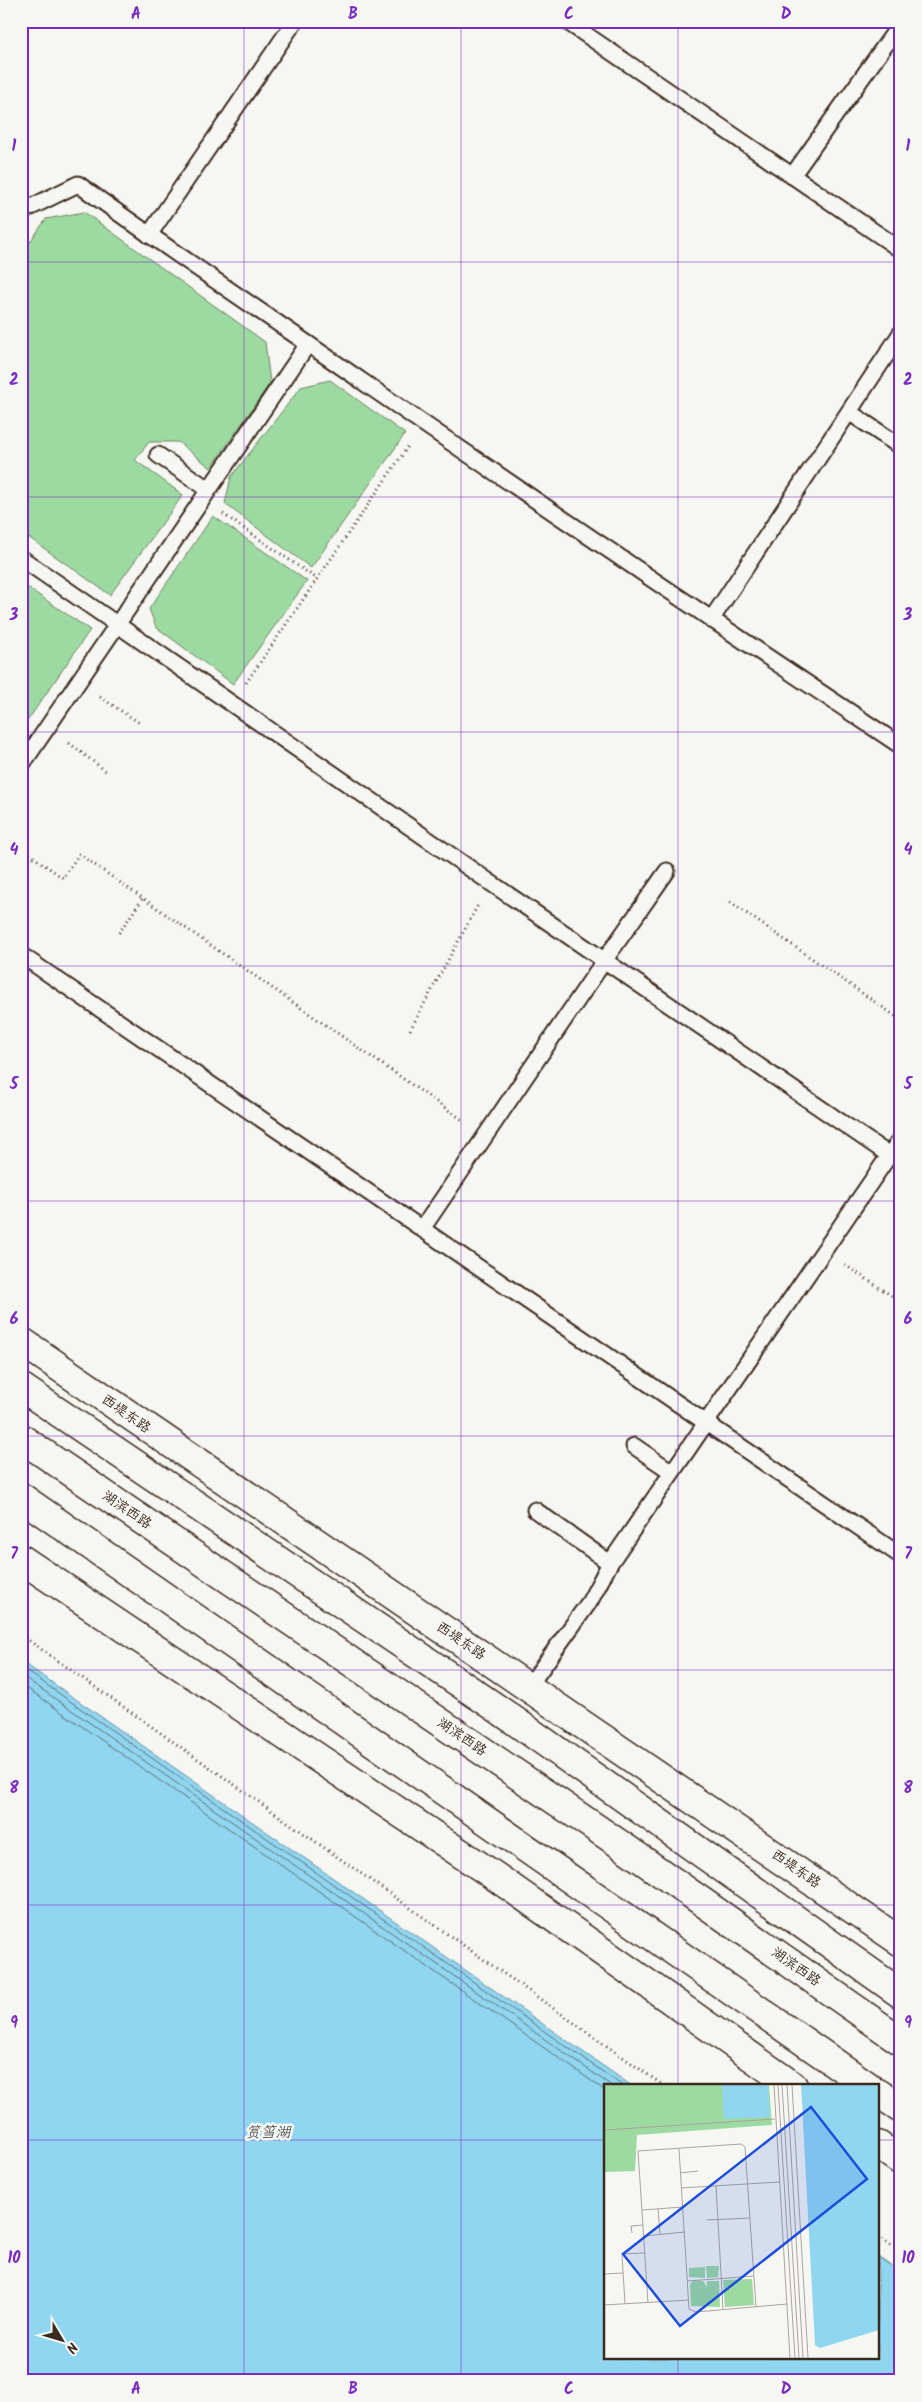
<svg xmlns="http://www.w3.org/2000/svg" width="922" height="2402" font-family="Kalam,'LXGW WenKai TC',sans-serif">
	<style>
		.green { fill: #9cdaa2; stroke: #6c8260 }
		.water { fill: #90d6f1; stroke: #6e919d }
		.lines { fill: none; stroke-linecap: round; stroke-linejoin: round }
		.shore { stroke: #5d6f72; stroke-width: 1 }
		.lane-casing { stroke: #3b2a1e; stroke-width: 19 }
		.secondary-casing { stroke: #3b2a1e; stroke-width: 31 }
		.primary-casing { stroke: #3b2a1e; stroke-width: 31 }
		.path { stroke: #3b2a1e; stroke-width: 3; stroke-dasharray: 1 4; stroke-linecap: butt }
		.lane { stroke: #f6f6f2; stroke-width: 15 }
		.secondary { stroke: #f6f6f2; stroke-width: 28 }
		.primary { stroke: #f6f6f2; stroke-width: 28 }
		.grid { fill: none; stroke: #7b2cbf; stroke-width: 1; stroke-opacity: 0.55 }
		.labels { text-anchor: middle; dominant-baseline: central; stroke-width: 5; stroke-linejoin: round; paint-order: stroke }
		.street-label { font-size: 14px; fill: #3b2a1e; stroke: #f6f6f2 }
		.water-label { font-size: 15px; font-style: italic; fill: #505553; stroke: #f6f6f2 }
		.inset-road { fill: none; stroke: #aba49d; stroke-width: 1 }
		.view { fill: #1d4ed8; fill-opacity: 0.15; stroke: #1d4ed8; stroke-width: 2.5 }
		.inset-edge { fill: none; stroke: #3b2a1e; stroke-width: 2.5 }
		.neatline { fill: none; stroke: #7b2cbf; stroke-width: 2 }
		.grid-label { font-size: 16px; text-anchor: middle; font-weight: bold; fill: #7b2cbf }
	</style>
	<rect width="100%" height="100%" fill="#f6f6f2"/>
	<filter id="ink" filterUnits="userSpaceOnUse"><feTurbulence type="fractalNoise" baseFrequency=".02" numOctaves="2"/><feDisplacementMap in="SourceGraphic" scale="10" xChannelSelector="R" yChannelSelector="G"/><feConvolveMatrix kernelMatrix="1 2 1 2 8 2 1 2 1" color-interpolation-filters="sRGB"/></filter>
	<g filter="url(#ink)">
		<g class="green">
			<path d="M84 212 265 342 270 383 211 468 178 442H149L135 460 183 495 110 595 21 532V255L46 219Z"/>
			<path d="M330 380 405 434 311 568 225 504 231 477 301 387Z"/>
			<path d="M213 516 307 581 233 684 156 627 149 609Z"/>
			<path d="M21 583 90 630 21 730Z"/>
		</g>
		<path class="water" d="M21 1661 632 2086H606V2358H878V2257L901 2273V2381H21Z"/>
		<g class="lines">
			<g class="shore">
				<path d="M21 1667 623 2086"/>
				<path d="M21 1675 612 2086"/>
				<path d="M21 1684 606 2091"/>
			</g>
			<g class="lane-casing">
				<g id="lane">
					<path d="M566 21 901 250"/>
					<path d="M792 176 901 23"/>
					<path d="M21 212 78 184C173 253 270 317 366 384 543 506 722 627 901 746"/>
					<path d="M149 235 295 21"/>
					<path d="M849 412 901 447"/>
					<path d="M158 455 208 489"/>
					<path d="M21 558 491 883 889 1155"/>
					<path d="M711 620 901 333"/>
					<path d="M21 766 308 344"/>
					<path d="M21 955 901 1556"/>
					<path d="M422 1229 604 961 667 871"/>
					<path d="M634 1446 672 1472"/>
					<path d="M535 1510 610 1563"/>
					<path d="M529 1686 590 1601 610 1563 901 1138"/>
				</g>
			</g>
			<g class="secondary-casing">
				<g id="secondary">
					<path d="M21 1341 901 1942"/>
					<path d="M21 1559 496 1877 793 2086"/>
					<path d="M878 2145 901 2161"/>
				</g>
			</g>
			<g class="primary-casing">
				<g id="primary">
					<path d="M21 1387 498 1709 901 1994"/>
					<path d="M21 1438 624 1847 901 2041"/>
					<path d="M21 1497 868 2086"/>
					<path d="M878 2093 901 2108"/>
				</g>
			</g>
			<g class="path">
				<path d="M223 514 317 579"/>
				<path d="M246 683 409 445"/>
				<path d="M100 697 141 724"/>
				<path d="M69 743 107 772"/>
				<path d="M21 848 63 878 79 854 464 1121"/>
				<path d="M730 902 901 1020"/>
				<path d="M119 933 143 898"/>
				<path d="M410 1030 478 905"/>
				<path d="M845 1265 901 1302"/>
				<path d="M901 1462V1463"/>
				<path d="M21 1635 664 2086"/>
				<path d="M878 2236 901 2252"/>
			</g>
			<use href="#lane" class="lane"/>
			<use href="#secondary" class="secondary"/>
			<use href="#primary" class="primary"/>
		</g>
	</g>
	<path class="grid" d="M244 21V2381M461 21V2381M678 21V2086M21 262H901M21 497H901M21 732H901M21 966H901M21 1201H901M21 1436H901M21 1670H901M21 1905H901M21 2140H606M878 2140H901M678 2358V2381"/>
	<g class="labels">
		<g class="street-label">
			<text transform="translate(126 1414) rotate(35)">西堤东路</text>
			<text transform="translate(127 1510) rotate(34)">湖滨西路</text>
			<text transform="translate(461 1641) rotate(34)">西堤东路</text>
			<text transform="translate(462 1737) rotate(34)">湖滨西路</text>
			<text transform="translate(796 1869) rotate(35)">西堤东路</text>
			<text transform="translate(796 1967) rotate(35)">湖滨西路</text>
		</g>
		<g class="water-label">
			<text x="268" y="2133">筼筜湖</text>
		</g>
	</g>
	<g transform="translate(604 2084)">
		<rect width="275" height="275" fill="#f6f6f2"/>
		<path d="M0 1H165L168 41 33 51 31 87 0 88ZM102 182H115L114 193 103 194ZM101 183V194L85 193V184ZM148 195 150 221 121 223 119 196ZM89 197H99L103 203V197H115L116 223 87 222 86 200Z" fill="#9cdaa2"/>
		<path d="M118 1H164L166 33 120 35ZM197 1H275V246L216 264 211 261Z" fill="#90d6f1"/>
		<path class="inset-road" d="M170 1 186 274M174 1 191 274M178 1 195 274M183 1 199 274M188 1 204 274M0 46 171 35M75 65 85 225 92 228 183 220M76 89 94 87M112 102 119 225M77 104 175 98M54 124 56 150M38 126 79 123M103 136 146 134M28 149 27 142 39 141M40 152 81 148M0 190 19 189M84 197 150 192M44 219 34 67 137 60 141 63 152 223M21 220 18 170 41 169M0 221 85 216"/>
		<path class="view" d="M207 23 263 95 76 242 19 170Z"/>
		<rect width="275" height="275" class="inset-edge"/>
	</g>
	<rect width="922" height="2402" fill="none" stroke="#f6f6f2" stroke-width="55"/>
	<g transform="translate(62 2340) rotate(128)" stroke="#f6f6f2" stroke-width="4" paint-order="stroke">
	<path d="M0-4L9 19L0 12L-9 19Z" fill="#3b2a1e"/>
	<text y="-8" font-size="14" font-weight="bold" text-anchor="middle" fill="#3b2a1e">N</text>
	</g>
	<rect x="28" y="28" width="866" height="2346" class="neatline"/>
	<g class="grid-label">
		<text x="136" y="19">A</text>
		<text x="353" y="19">B</text>
		<text x="569" y="19">C</text>
		<text x="786" y="19">D</text>
		<text x="14" y="151">1</text>
		<text x="908" y="151">1</text>
		<text x="14" y="385">2</text>
		<text x="908" y="385">2</text>
		<text x="14" y="620">3</text>
		<text x="908" y="620">3</text>
		<text x="14" y="855">4</text>
		<text x="908" y="855">4</text>
		<text x="14" y="1089">5</text>
		<text x="908" y="1089">5</text>
		<text x="14" y="1324">6</text>
		<text x="908" y="1324">6</text>
		<text x="14" y="1559">7</text>
		<text x="908" y="1559">7</text>
		<text x="14" y="1793">8</text>
		<text x="908" y="1793">8</text>
		<text x="14" y="2028">9</text>
		<text x="908" y="2028">9</text>
		<text x="14" y="2263">10</text>
		<text x="908" y="2263">10</text>
		<text x="136" y="2394">A</text>
		<text x="353" y="2394">B</text>
		<text x="569" y="2394">C</text>
		<text x="786" y="2394">D</text>
	</g>
</svg>
